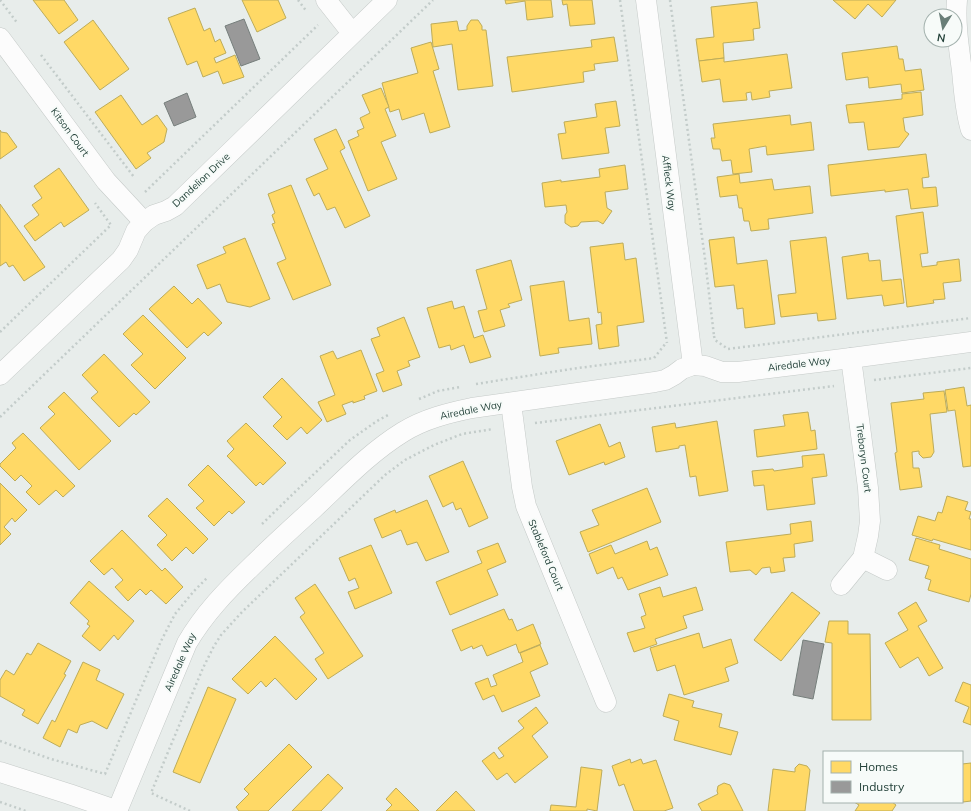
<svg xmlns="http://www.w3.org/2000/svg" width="971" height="811" font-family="Mulish,sans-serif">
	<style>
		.homes { fill: #ffd966; stroke: #bdac59 }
		.industry { fill: #999; stroke: #767f7c }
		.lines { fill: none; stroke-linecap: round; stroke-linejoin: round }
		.street-casing { stroke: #c5cac8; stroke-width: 21 }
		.path { stroke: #c3ccca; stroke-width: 2.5; stroke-dasharray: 2 3; stroke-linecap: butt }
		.street { stroke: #fcfcfc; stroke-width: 20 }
		.labels { text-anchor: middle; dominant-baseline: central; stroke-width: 4; stroke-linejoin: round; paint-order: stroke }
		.street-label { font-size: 10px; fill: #24423a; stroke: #f7fbf9 }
	</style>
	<rect width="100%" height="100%" fill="#e8edeb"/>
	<g class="homes">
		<path d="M33 0H64L78 20 59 34Z"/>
		<path d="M242 0H278L286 18 257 32Z"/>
		<path d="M505 0H551L553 17 527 20 525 1 506 4Z"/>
		<path d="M562 0H592L595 24 570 26 567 4 563 5Z"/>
		<path d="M833 0H896L882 17 868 4 855 19Z"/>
		<path d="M757 2 760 28 753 29 754 40 723 43 724 58 699 61 696 39 714 37 711 7Z"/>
		<path d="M195 8 204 31 210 28 215 42 220 39 226 53 214 58 216 63 235 55 244 77 223 84 218 71 203 77 197 61 187 65 168 18Z"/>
		<path d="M93 20 129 69 100 90 64 42Z"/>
		<path d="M471 20H478L482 26V30H486L493 86 458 90 452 44 433 47 431 24 457 21 459 31 467 30V26Z"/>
		<path d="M614 37 618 61 594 64 595 70 583 72 584 82 512 92 507 57 592 47 591 40Z"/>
		<path d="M431 42 439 69 433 71 450 127 430 133 424 113 402 120 399 109 390 112 382 83 418 73 411 48Z"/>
		<path d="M897 46 899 59H903L905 71 921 69 924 90 902 93 901 84 869 88 868 77 846 80 842 53Z"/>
		<path d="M787 54 792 88 769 91 770 97 752 100 751 92 746 93 747 100 723 102 720 79 702 82 699 61 724 58V62Z"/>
		<path d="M381 88 389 107 385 109 396 136 381 142 397 179 368 191 348 141 359 136 357 131 364 128 360 118 370 113 362 95Z"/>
		<path d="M921 92 923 115 903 118 905 131 909 134 899 147 868 150 864 122 849 123 846 105 902 99V94Z"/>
		<path d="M121 95 142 125 157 115 167 129 164 142 147 153 151 158 136 169 95 112Z"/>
		<path d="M616 101 620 126 605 128 609 153 562 159 558 134 566 133 564 122 597 117 595 104Z"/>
		<path d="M790 115 791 125 811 122 814 150 767 155 766 146 749 149 752 172 733 174 731 160 722 161 720 149H713L711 138H715L713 124Z"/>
		<path d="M336 129 345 148 340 151 370 216 345 228 335 207 327 210 319 193 314 196 306 179 328 169 314 139Z"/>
		<path d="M0 130 1 132 7 133 17 147 0 159Z"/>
		<path d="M926 154 929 177 922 178 923 188 936 187 938 206 911 209 908 189 885 192V190L831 196 828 165Z"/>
		<path d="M625 165 628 189 605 192 607 208 612 211 603 224 598 221 581 222 578 226 571 227 565 223V215L567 212 566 205 545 207 542 183 561 180V182L600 177 599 169Z"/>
		<path d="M59 168 89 210 64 227 61 222 35 241 24 226 39 215 32 205 42 198 34 186Z"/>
		<path d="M739 174 740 183 772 179 774 190 810 186 813 213 768 219 769 229 751 231 749 221H744L742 208H739L737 195 720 197 717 177Z"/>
		<path d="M291 185 331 285 293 300 277 263 286 259 272 224 275 223 272 215 275 213 268 194Z"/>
		<path d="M0 204 45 267 24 281 13 265 9 267 6 262 0 266Z"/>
		<path d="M923 212 928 253 920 254 922 267 937 265V262L959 259 961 281 943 283 945 299 933 300 934 303 907 307 896 216Z"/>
		<path d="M734 237 737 264 767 260 775 324 745 328 743 308 737 309 734 285 715 287 709 240Z"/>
		<path d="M826 237 836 319 818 321 817 313 781 317 778 295 796 293 790 241Z"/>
		<path d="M245 238 270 299 250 307 227 302 220 284 207 289 197 265 226 253 223 247Z"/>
		<path d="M623 243 625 260 636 258 644 322 617 326 619 346 599 349 596 325 602 324 601 312 598 313 590 247Z"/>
		<path d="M868 253 869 261 880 260 882 281 901 279 904 303 884 306 882 295 847 299 842 257Z"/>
		<path d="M511 260 522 300 508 304 510 307 500 310 505 326 484 332 478 311 487 309 476 270Z"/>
		<path d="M564 281 569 321 589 318 592 344 558 348 559 353 540 356 530 286Z"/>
		<path d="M174 286 192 304 198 298 222 323 208 336 204 332 187 348 149 309Z"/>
		<path d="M452 301 454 309 464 306 474 338 483 335 491 357 470 363 464 345 451 350 450 345 439 348 427 308Z"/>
		<path d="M143 315 186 358 155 389 131 365 143 354 123 334Z"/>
		<path d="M404 317 420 357 408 361 410 366 397 371 402 385 383 392 376 374 384 371 371 339 380 336 377 328Z"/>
		<path d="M361 350 377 391 364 396 365 399 353 403V401L342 405 346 414 327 422 318 402 335 395 320 356 333 351 337 359Z"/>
		<path d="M104 354 150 402 136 415 134 413 119 427 91 398 98 392 82 375Z"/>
		<path d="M282 378 322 420 307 434 301 427 287 440 273 426 282 417 263 397Z"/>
		<path d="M964 387 967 406 971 405V466L963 467 955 410 948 411 945 390Z"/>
		<path d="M944 391 947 412 930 414 934 452 931 457 923 458 919 454V451L912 452 913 468H919L922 487 900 490 895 453 897 452 891 403 924 399 923 393Z"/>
		<path d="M64 392 111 441 79 470 40 428 55 414 48 407Z"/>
		<path d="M808 412 811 431 815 430 817 449 757 457 754 430 785 426 783 415Z"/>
		<path d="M717 421 728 491 699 496 696 476 690 477 685 445 679 446V448L656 452 652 427 675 423 676 428Z"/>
		<path d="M246 423 286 463 263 485 260 482 256 486 227 456 234 449 227 441Z"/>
		<path d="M600 424 609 447 620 442 625 457 605 465 604 462 569 475 556 441Z"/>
		<path d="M23 433 75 486 63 497 56 490 39 505 26 492 32 486 21 475 15 481 0 466V464L16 448 12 443Z"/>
		<path d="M824 454 827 476 812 478 815 504 767 510 764 485 754 486 752 471 773 469 774 471 803 467 802 456Z"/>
		<path d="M463 461 488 518 469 527 461 508 456 510 453 502 443 507 429 476Z"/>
		<path d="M208 465 245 502 232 514 229 511 214 526 196 508 204 501 188 485Z"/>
		<path d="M0 483 27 510 15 522 12 518 4 527 11 534 0 545Z"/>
		<path d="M647 488 661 522 588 552 580 532 599 525 592 510Z"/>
		<path d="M947 496 968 502 965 510 971 512 969 519H971V550L933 539 932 541 912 535 918 516 935 521 938 512 942 513Z"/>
		<path d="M167 498 208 539 193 554 186 547 172 561 157 545 167 535 148 516Z"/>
		<path d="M427 500 449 552 426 561 417 542 407 545 401 530 382 538 374 519 395 510 396 513Z"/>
		<path d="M811 521 813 541 794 544 795 557 783 558 785 571 771 573 770 567 762 568 756 575 750 570 730 572 726 542 791 534 790 524Z"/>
		<path d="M122 530 162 571 165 568 183 587 166 604 151 590 146 595 140 589 128 601 115 587 123 580 112 568 104 575 90 561Z"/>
		<path d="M916 538 940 545 939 549 971 559V594L969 602 928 590 931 580 925 578 929 566 909 560Z"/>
		<path d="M647 541 650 550 657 547 668 575 628 590 622 577 618 579 613 567 597 574 589 554 611 545 615 554Z"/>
		<path d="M498 543 506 562 487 570 498 595 450 615 436 582 482 563 477 551Z"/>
		<path d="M371 545 392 593 355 609 348 592 359 588 355 578 349 581 339 558Z"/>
		<path d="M89 581 134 621 118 640 114 635 100 651 82 636 90 626 87 624 89 621 70 603Z"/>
		<path d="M315 584 363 656 328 679 315 659 324 653 300 617 305 613 295 598Z"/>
		<path d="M660 587 663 597 696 587 703 610 683 616 687 628 655 639 657 644 634 652 627 633 645 628 641 617 646 615 639 594Z"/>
		<path d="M792 592 820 613 781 661 754 640Z"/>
		<path d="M916 602 927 621 918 626 943 668 929 676 918 657 900 668 885 643 908 630 898 613Z"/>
		<path d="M504 609 509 620 512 619 517 631 533 624 541 644 519 653 516 644 487 656 482 645 473 649 472 646 461 651 452 630Z"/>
		<path d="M829 621H848V634H870L871 720H832V643L825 642Z"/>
		<path d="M699 633 703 648 731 639 738 663 725 668 729 681 684 695 675 665 657 671 650 648Z"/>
		<path d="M275 636 317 679 296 700 275 678 266 687 261 681 248 694 232 679Z"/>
		<path d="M38 643 71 661 64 674 66 675 38 724 22 715 25 710 0 696V680L6 670 14 675 27 653 31 655Z"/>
		<path d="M540 645 548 664 530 672 540 696 502 712 494 695 483 700 475 683 488 678 491 687 497 685 493 675 523 662 520 653Z"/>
		<path d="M83 662 100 670 96 680 124 694 107 729 92 721 80 725 77 733 68 729 60 747 43 738 52 720 55 722Z"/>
		<path d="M963 682 971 685V725L963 722 969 707 955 701Z"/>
		<path d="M208 687 236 699 200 783 173 772Z"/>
		<path d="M669 694 694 701 692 707 722 714 719 727 738 732 731 755 674 740 679 721 663 716Z"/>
		<path d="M536 707 548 723 532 736 548 757 515 783 507 773 497 780 482 761 494 752 499 759 504 756 498 748 524 728 518 721Z"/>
		<path d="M289 744 312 767 268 811H239L236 807 249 794 244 789Z"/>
		<path d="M630 759 631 763 641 759 643 764 656 760 673 808 664 811H634L624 784 619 786 612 766Z"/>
		<path d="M971 763V801L963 802 962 795V764Z"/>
		<path d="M799 764 807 766 810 770 805 811H768L773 769 795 772V768Z"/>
		<path d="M581 767 602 770 597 811 587 809V811H550L551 805 576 807Z"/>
		<path d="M328 774 343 788 321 811H292Z"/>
		<path d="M724 783 730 785 743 811H702L698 804 718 794 717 791 718 786Z"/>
		<path d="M396 788 419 811H386L392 805 386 799Z"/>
		<path d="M456 791 475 811H436Z"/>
		<path d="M854 802H892L896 805 892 811H855L859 805Z"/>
	</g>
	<g class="industry">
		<path d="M244 19 260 59 241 66 225 26Z"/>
		<path d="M187 93 196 117 174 126 164 103Z"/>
		<path d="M803 640 824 644 813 699 793 695Z"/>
	</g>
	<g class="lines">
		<g class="street-casing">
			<g id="street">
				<path d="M326 0 352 33"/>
				<path d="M646 0 693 365"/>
				<path d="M957 0C955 24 959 48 962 71 964 91 965 111 971 130"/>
				<path d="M0 38 106 181 144 222"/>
				<path d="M0 375 121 260 128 250 136 231 144 222 154 215 166 211 175 206 387 0"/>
				<path d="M511 403 522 487 526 506 606 702"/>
				<path d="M863 558 887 570"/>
				<path d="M841 585 863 558 868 536 870 521 868 488 851 358"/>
				<path d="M0 772 69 794 118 811"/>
				<path d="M117 811 187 643C204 614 226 591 251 567 271 547 292 528 313 509 342 482 369 453 403 432 424 419 448 413 472 408L655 382 665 380 674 375 682 369 693 365 705 366 722 372H738L851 358 971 342"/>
			</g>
		</g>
		<g class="path">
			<path d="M0 0 18 24"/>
			<path d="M298 0 307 12"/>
			<path d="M620 0 667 343"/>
			<path d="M670 0 705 259 714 336"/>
			<path d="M41 55 134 177"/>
			<path d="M145 192 318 25"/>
			<path d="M0 332 111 225 95 203"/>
			<path d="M714 336 715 340 728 349 971 318"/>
			<path d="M874 380 971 368"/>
			<path d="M476 384 571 369 654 358 666 343"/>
			<path d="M419 399 438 391 460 387"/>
			<path d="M0 417 433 0"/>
			<path d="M535 423 834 386"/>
			<path d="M262 524 297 490 350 440 377 421 388 415"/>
			<path d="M0 741 51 759 105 774 161 641 175 614 194 591 207 578"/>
			<path d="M0 802 26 811"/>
			<path d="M190 811 151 793 203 668 214 646 221 635 242 612 385 475 405 460 434 445 462 434 493 429"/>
		</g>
		<use href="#street" class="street"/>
	</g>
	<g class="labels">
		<g class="street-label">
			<text transform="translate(70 132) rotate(54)">Kitson Court</text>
			<text transform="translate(201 180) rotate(-43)">Dandelion Drive</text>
			<text transform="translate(669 183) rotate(83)">Affleck Way</text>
			<text transform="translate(799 364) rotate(-7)">Airedale Way</text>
			<text transform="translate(471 410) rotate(-11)">Airedale Way</text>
			<text transform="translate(864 458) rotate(83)">Treboryn Court</text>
			<text transform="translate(546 555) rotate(67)">Stableford Court</text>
			<text transform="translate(180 662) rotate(-66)">Airedale Way</text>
		</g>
	</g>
	<rect x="823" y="751" width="140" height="52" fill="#f7fbf9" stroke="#a3b1ad"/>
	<rect x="831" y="761" width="20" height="12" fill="#ffd966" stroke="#a3b1ad"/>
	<text x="859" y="771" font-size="12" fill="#24423a">Homes</text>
	<rect x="831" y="781" width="20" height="12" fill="#999999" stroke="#a3b1ad"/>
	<text x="859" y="791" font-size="12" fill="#24423a">Industry</text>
	<g transform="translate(943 28) rotate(190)"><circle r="19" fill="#f7fbf9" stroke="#a3b1ad"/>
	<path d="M0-3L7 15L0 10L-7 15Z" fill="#697e78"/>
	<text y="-6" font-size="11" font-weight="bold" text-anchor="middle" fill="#24423a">N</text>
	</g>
</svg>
